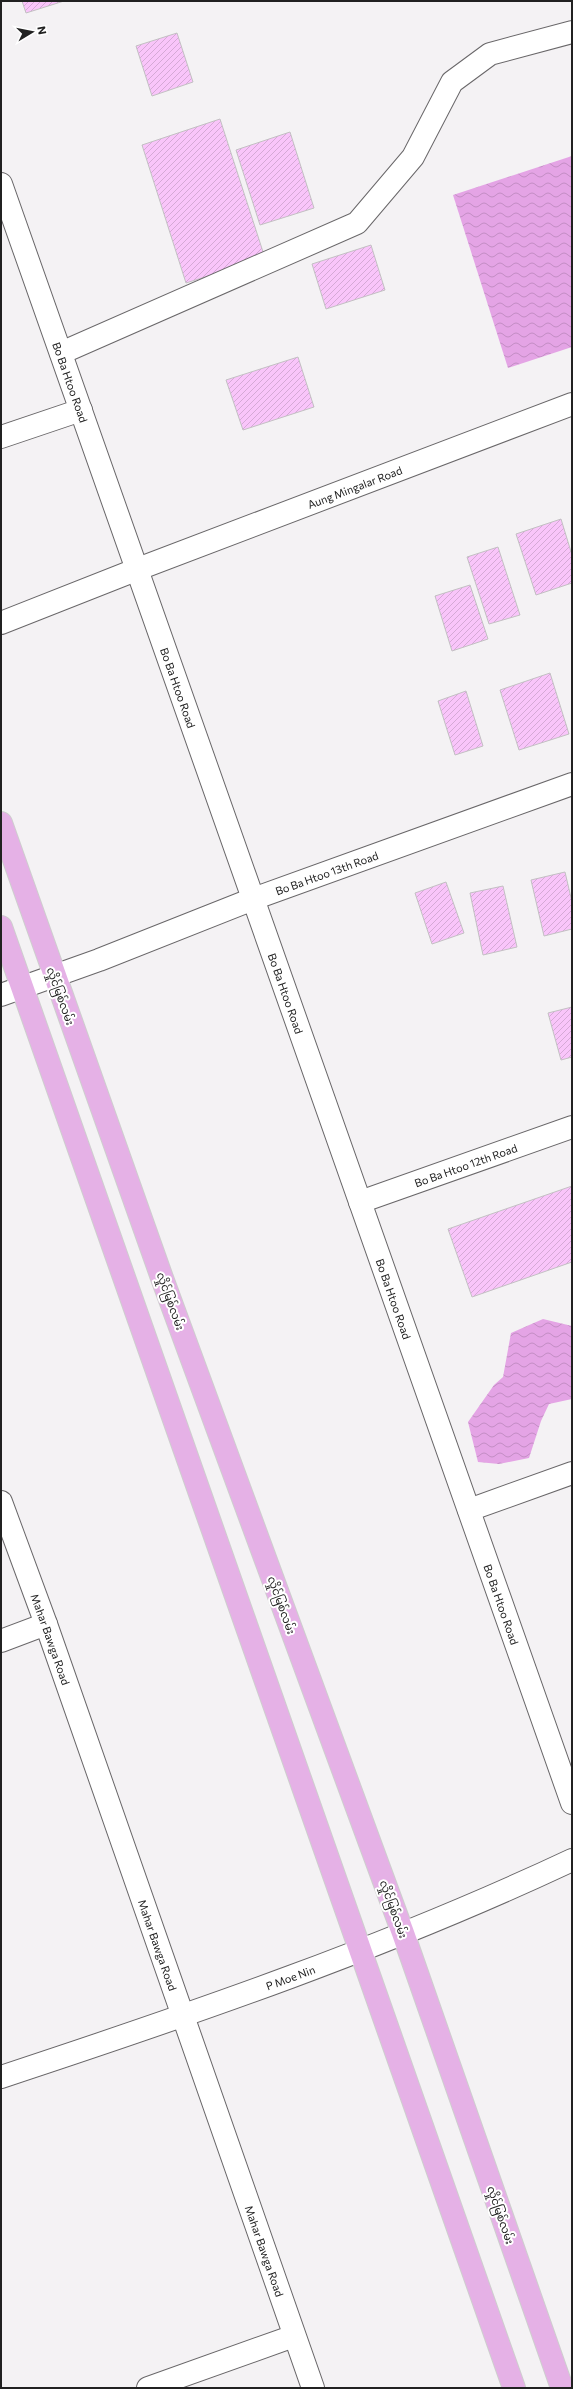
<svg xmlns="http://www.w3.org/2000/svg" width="573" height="2389" font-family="Commissioner,'Noto Sans Myanmar',sans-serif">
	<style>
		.water { fill: url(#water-waves) }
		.building { fill: url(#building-hatch); stroke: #c3c0c3 }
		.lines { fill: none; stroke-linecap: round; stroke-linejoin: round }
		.minor-casing { stroke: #696769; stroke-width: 24 }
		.tertiary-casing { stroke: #696769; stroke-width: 24 }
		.primary-casing { stroke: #cecece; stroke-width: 24 }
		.minor { stroke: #fff; stroke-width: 22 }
		.tertiary { stroke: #fff; stroke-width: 22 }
		.primary { stroke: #e5b1e6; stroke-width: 22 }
		.labels { text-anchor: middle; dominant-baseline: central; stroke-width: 4; stroke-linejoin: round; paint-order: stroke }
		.street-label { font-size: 11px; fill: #212121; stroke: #fff }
	</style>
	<defs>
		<pattern id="water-waves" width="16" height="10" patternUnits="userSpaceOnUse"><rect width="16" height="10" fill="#e4a4e5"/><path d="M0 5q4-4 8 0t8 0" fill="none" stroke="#c38dc4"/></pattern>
		<pattern id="building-hatch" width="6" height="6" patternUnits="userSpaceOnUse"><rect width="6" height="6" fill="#f9c5fa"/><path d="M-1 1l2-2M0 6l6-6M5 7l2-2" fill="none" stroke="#d5a9d6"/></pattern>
	</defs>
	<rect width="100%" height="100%" fill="#f4f2f4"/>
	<g class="water">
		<path d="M572 156V347L508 368 453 195Z"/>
		<path d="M543 1319 572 1326V1399L549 1404 541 1421 529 1458 499 1464 478 1462 468 1422 494 1385 503 1377 511 1333Z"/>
	</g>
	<g class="building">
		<path d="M22 1H64L26 13Z"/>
		<path d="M177 33 193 82 152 96 136 46Z"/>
		<path d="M220 119 265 258 186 283 142 145Z"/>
		<path d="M290 132 314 208 260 225 236 150Z"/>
		<path d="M371 245 385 290 326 309 312 264Z"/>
		<path d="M298 357 314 407 243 430 226 380Z"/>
		<path d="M561 519 572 555V583L536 595 516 534Z"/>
		<path d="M498 547 520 615 489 624 467 557Z"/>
		<path d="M470 585 488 639 452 651 435 596Z"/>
		<path d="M550 673 569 734 519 750 500 690Z"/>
		<path d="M466 691 483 746 455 755 438 701Z"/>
		<path d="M565 872 572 902V929L544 936 531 880Z"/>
		<path d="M446 882 464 933 432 944 415 893Z"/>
		<path d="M503 886 517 947 483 955 470 893Z"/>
		<path d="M572 1007V1057L561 1060 548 1013Z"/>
		<path d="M572 1186V1262L472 1297 448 1229Z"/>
	</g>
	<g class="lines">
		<g class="minor-casing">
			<g id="minor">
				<path id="s1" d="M1 184 572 1803"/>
				<path d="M61 353 357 223 413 157 452 82 490 54 572 32"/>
				<path d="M1 437 81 410"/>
				<path id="s2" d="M1 623 138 569 572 404"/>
				<path id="s3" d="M1 995 99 960 253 899 572 784"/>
				<path id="s4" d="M360 1202 572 1127"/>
				<path id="s5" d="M1 1502 46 1624 313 2388"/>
				<path d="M469 1510 572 1473"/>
				<path d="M1 1641 46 1624"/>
				<path d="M148 2388 294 2336"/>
			</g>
		</g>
		<g class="tertiary-casing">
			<g id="tertiary">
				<path id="s6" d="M1 2077C195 2013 387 1947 572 1860"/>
			</g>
		</g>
		<g class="primary-casing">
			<g id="primary">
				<path d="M1 823 162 1278 403 1933 562 2388"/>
				<path d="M1 927 514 2388"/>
			</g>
		</g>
		<use href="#minor" class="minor"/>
		<use href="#tertiary" class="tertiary"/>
		<use href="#primary" class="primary"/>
	</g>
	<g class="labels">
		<g class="street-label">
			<text stroke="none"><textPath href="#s1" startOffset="210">Bo Ba Htoo Road</textPath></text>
			<text stroke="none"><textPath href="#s2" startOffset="379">Aung Mingalar Road</textPath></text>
			<text stroke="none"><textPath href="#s1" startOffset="534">Bo Ba Htoo Road</textPath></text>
			<text stroke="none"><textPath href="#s3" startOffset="348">Bo Ba Htoo 13th Road</textPath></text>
			<text stroke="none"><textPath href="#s1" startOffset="858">Bo Ba Htoo Road</textPath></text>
			<text transform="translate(61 996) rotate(70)">လှိုင်မြစ်လမ်း</text>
			<text stroke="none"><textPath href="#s4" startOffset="112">Bo Ba Htoo 12th Road</textPath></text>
			<text stroke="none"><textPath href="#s1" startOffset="1182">Bo Ba Htoo Road</textPath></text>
			<text transform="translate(171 1301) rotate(70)">လှိုင်မြစ်လမ်း</text>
			<text stroke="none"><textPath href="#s1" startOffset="1506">Bo Ba Htoo Road</textPath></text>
			<text transform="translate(282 1605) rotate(70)">လှိုင်မြစ်လမ်း</text>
			<text stroke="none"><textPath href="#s5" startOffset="146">Mahar Bawga Road</textPath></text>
			<text transform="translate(394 1909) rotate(70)">လှိုင်မြစ်လမ်း</text>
			<text stroke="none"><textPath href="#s5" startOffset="470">Mahar Bawga Road</textPath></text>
			<text stroke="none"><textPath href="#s6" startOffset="306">P Moe Nin</textPath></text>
			<text transform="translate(501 2215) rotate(71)">လှိုင်မြစ်လမ်း</text>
			<text stroke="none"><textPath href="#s5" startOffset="794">Mahar Bawga Road</textPath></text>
		</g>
	</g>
	<rect width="573" height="2389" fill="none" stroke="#212121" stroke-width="4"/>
	<g transform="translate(32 32) rotate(80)" stroke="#ffffff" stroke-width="3" paint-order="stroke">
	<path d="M0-3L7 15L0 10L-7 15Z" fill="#212121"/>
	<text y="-6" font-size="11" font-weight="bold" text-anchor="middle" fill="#212121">N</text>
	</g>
</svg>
